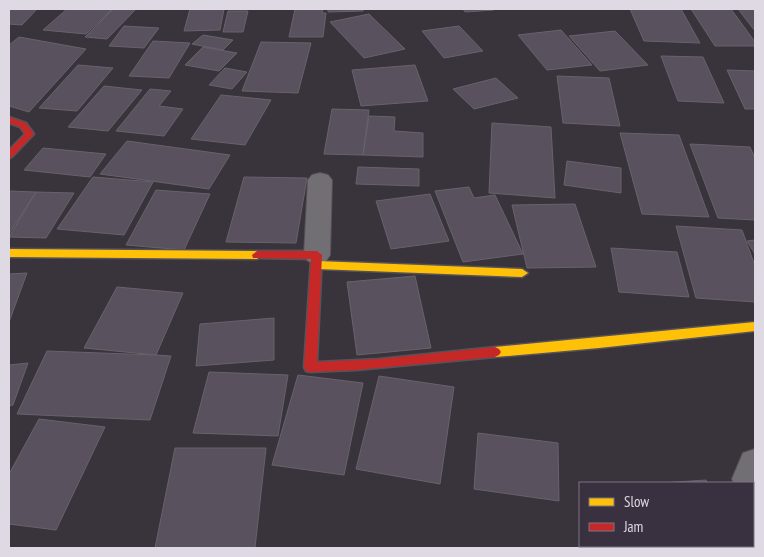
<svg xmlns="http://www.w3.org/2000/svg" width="764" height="557" font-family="'PT Sans Narrow',sans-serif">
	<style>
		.building { fill: #5a515f; stroke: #67636a }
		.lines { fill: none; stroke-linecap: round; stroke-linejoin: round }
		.street-casing { stroke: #565259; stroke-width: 2 }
		.slow-casing { stroke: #565259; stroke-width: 3 }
		.jam-casing { stroke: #565259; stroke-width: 3 }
		.street { fill: #726f74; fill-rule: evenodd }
		.slow { fill: #ffc107; fill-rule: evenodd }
		.jam { fill: #c62828; fill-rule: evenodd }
	</style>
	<rect width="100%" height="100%" fill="#39343c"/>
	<g class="building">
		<path d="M9 9H37L22 25 9 24Z"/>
		<path d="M67 9H112L86 34 43 30Z"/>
		<path d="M113 9H136L107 39 85 37Z"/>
		<path d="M190 9H224L220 30 184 31Z"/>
		<path d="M295 9H323L322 13H326L323 37H289Z"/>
		<path d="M328 9H363V11L328 12Z"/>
		<path d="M463 9H493L494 10 465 12Z"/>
		<path d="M630 9H681L700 43 644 41Z"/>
		<path d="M691 9H731L755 42V46H715Z"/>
		<path d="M738 9H755V31Z"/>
		<path d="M228 11H248L243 32H223Z"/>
		<path d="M369 14 405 49 364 58 330 22Z"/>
		<path d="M124 26 159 28 144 48 109 46Z"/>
		<path d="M459 26 483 51 444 58 422 31Z"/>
		<path d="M561 30 592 65 547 70 518 35Z"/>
		<path d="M615 31 648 65 600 71 569 36Z"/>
		<path d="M203 35 233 40 223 50 192 44Z"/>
		<path d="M19 37 86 49 29 112 9 106V45Z"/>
		<path d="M153 41 190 43 169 78 129 76Z"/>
		<path d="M261 42 311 43 298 93 242 91Z"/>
		<path d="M203 47 237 53 219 71 185 65Z"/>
		<path d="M661 56 703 57 724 103 678 101Z"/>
		<path d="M78 65 113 68 77 111 39 108Z"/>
		<path d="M415 65 428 101 361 106 352 70Z"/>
		<path d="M225 68 247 72 232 89 209 85Z"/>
		<path d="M727 70 755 71V109H745Z"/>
		<path d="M557 76 609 78 620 126 563 123Z"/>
		<path d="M496 78 518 98 474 109 453 89Z"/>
		<path d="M104 86 142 90 108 131 68 127Z"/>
		<path d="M150 89 171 91 159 106 183 109 164 136 116 131Z"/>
		<path d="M221 95 271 100 245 145 191 139Z"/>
		<path d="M332 109 369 110 363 155 324 154Z"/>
		<path d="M369 116 395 117 394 131 423 133V157L363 155Z"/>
		<path d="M492 123 551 127 555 198 489 193Z"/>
		<path d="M620 133 679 135 709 217 642 214Z"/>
		<path d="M127 141 230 155 209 189 100 174Z"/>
		<path d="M690 144 750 147 755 158V220L718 218Z"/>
		<path d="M43 148 106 154 90 177 24 170Z"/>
		<path d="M567 161 621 168V193L564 185Z"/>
		<path d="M358 167 419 169V186L356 184Z"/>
		<path d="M93 177 153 182 124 235 57 229Z"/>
		<path d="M244 177 307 178 296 243 226 242Z"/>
		<path d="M469 187 474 198 495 195 523 254 463 262 435 191Z"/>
		<path d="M156 190 210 194 184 250 126 245Z"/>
		<path d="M9 191 36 192 9 234Z"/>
		<path d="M36 192 74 193 46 238 9 237Z"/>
		<path d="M430 194 449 241 391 249 376 201Z"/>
		<path d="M575 204 596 267 527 268 512 205Z"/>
		<path d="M676 226 742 230 755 266V302L696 298Z"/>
		<path d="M755 240V254L747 241Z"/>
		<path d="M611 248 677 252 689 297 619 292Z"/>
		<path d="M27 273 9 322V274Z"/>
		<path d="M415 276 431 348 357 355 347 282Z"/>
		<path d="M117 287 183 293 156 355 84 348Z"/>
		<path d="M274 318V360L196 366 200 324Z"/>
		<path d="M47 351 156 355 171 356 150 420 17 414Z"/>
		<path d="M28 363 13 405 9 406V365Z"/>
		<path d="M209 372 288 375 278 436 193 433Z"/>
		<path d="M298 375 363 383 344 475 272 465Z"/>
		<path d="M379 376 454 387 440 484 356 469Z"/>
		<path d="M39 419 105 427 56 530 9 524V474Z"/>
		<path d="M478 433 558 443 559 501 474 489Z"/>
		<path d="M175 448H266L255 548H155Z"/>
		<path d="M706 480 707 483H661Z"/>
		<path d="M625 546H735L736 548H626Z"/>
	</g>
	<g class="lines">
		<g class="street-casing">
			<g id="street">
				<path d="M320 173 328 175 332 180 330 255 326 261 317 264 308 261 304 255 308 180 312 175Z"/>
				<path d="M755 449V498L753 499V483H734L732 479 743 453Z"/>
			</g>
		</g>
		<g class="slow-casing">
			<g id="slow">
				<path d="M9 249 257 251 262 255 257 259 9 257Z"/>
				<path d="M317 261 522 269 528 273 522 277 317 269 311 265Z"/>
				<path d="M755 322V331L599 348 495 357 491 355 489 352 491 349 495 347Z"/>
			</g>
		</g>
		<g class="jam-casing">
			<g id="jam">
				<path d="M9 117 26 123 34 134 12 157 9 158V150L25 134 20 127 9 123Z"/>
				<path d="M257 251H317L322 255 317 362 379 359 495 347 499 349 501 352 499 355 495 357 356 370 310 372 306 371 304 367 311 259 253 258 252 255Z"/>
			</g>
		</g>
		<use href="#street" class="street"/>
		<use href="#slow" class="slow"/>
		<use href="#jam" class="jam"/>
	</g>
	<rect width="764" height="557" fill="none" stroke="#dfd9e3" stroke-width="20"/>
	<rect x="579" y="482" width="175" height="65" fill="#3a3140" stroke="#7c7481"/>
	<rect x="589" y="498" width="25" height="8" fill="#ffc107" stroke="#7c7481"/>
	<text x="624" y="507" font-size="15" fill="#dfd9e3">Slow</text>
	<rect x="589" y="523" width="25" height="8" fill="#c62828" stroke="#7c7481"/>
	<text x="624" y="532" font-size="15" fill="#dfd9e3">Jam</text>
</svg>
